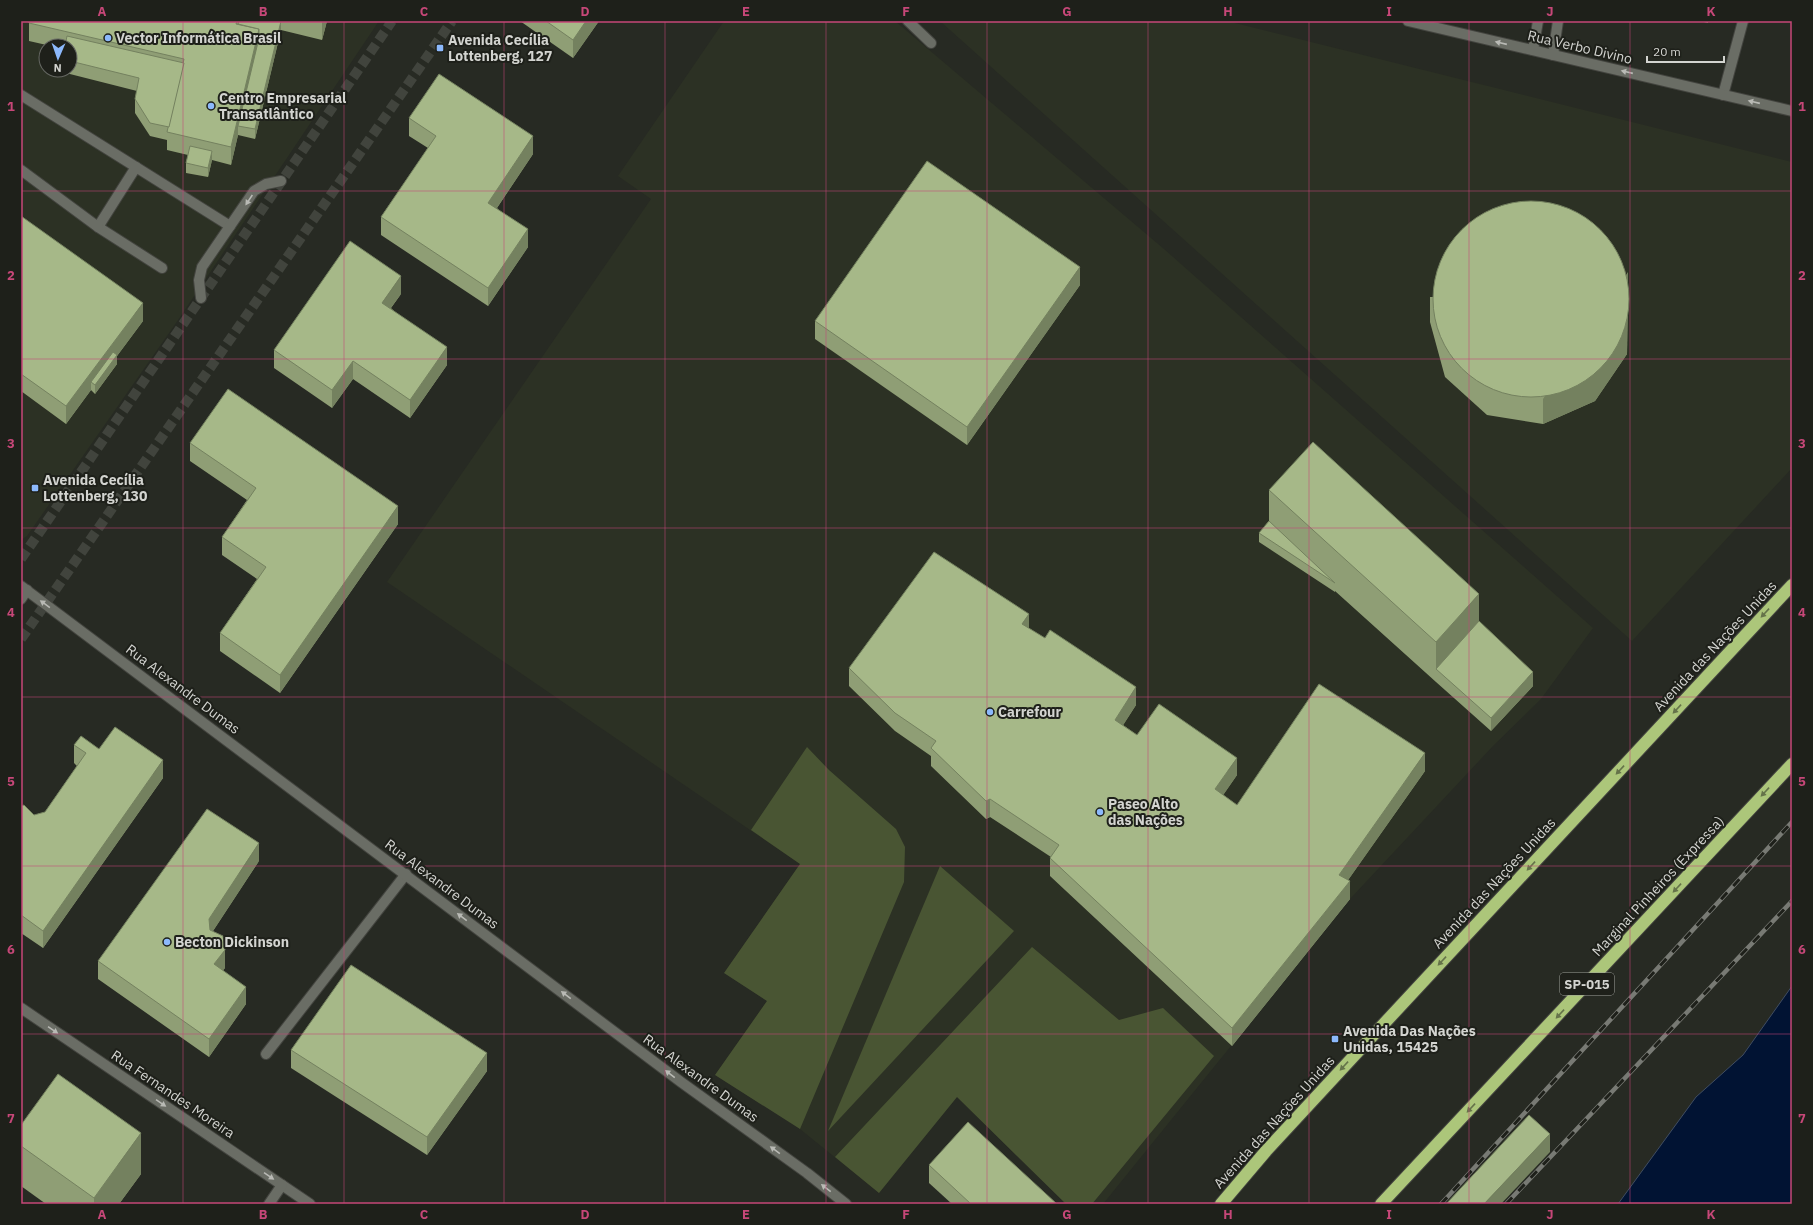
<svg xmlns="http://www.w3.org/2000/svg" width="1813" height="1225" font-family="'IBM Plex Sans',sans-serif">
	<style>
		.built { fill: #2c3124; fill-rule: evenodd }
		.green { fill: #495533 }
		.water { fill: #011333; stroke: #404d62 }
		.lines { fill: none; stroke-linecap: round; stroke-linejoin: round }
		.secondary-tunnel { stroke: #41443d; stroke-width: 10; stroke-dasharray: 10 5; stroke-linecap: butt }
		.lane-casing { stroke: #43443f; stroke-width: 12 }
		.street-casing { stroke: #43443f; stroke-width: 12 }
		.secondary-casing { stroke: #43443f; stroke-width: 12 }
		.highway-casing { stroke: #43443f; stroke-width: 14 }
		.lane { stroke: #6a6d65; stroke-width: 10 }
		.street { stroke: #6a6d65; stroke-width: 10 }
		.secondary { stroke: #6a6d65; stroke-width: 10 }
		.highway { stroke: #acc67a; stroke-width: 12 }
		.rail-casing { stroke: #787a74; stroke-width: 4.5 }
		.rail { stroke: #1e201a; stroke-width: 3; stroke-dasharray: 9; stroke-linecap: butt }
		.wall { fill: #8f9e75 }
		.shaded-wall { fill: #74815f }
		.building { fill: #a6b888; stroke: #74815f }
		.oneway { fill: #b9bab5 }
		.oneway2 { fill: #65734a }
		.grid { fill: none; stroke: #c64778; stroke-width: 1; stroke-opacity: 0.55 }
		.poi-dot { fill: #8cb9fc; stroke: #1e201a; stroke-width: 1.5 }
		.labels { text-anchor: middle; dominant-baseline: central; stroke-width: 4; stroke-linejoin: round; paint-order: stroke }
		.shield { fill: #1e201a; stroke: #9d9e99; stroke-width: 1 }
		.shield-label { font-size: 13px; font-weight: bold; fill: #d3d4d0 }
		.poi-label { font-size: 14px; font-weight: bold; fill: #d3d4d0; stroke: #1e201a; text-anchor: start }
		.street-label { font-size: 14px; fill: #d3d4d0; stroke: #1e201a }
		.neatline { fill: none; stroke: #c64778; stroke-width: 1.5 }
		.grid-label { font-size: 13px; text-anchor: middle; font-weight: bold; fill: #c64778 }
	</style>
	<rect width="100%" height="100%" fill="#272a23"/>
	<g class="built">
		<path d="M21 21H379L176 323 27 536 21 540ZM46 46H70V70H46Z"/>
		<path d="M724 21H895L1164 249 1593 628 1541 699 1493 746 1350 899 1103 1204H1066L957 1097 879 1193 795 1125 715 1075 767 1001 724 973 800 864 387 582 651 199 618 176Z"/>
		<path d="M940 21H1227L1792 162V468L1632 641Z"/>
	</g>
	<g class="green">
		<path d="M807 747 829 770 896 829 905 847 904 882 800 1129 715 1075 767 1001 724 973 800 864 751 830Z"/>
		<path d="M940 866 1014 931 828 1131Z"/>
		<path d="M1032 947 1119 1020 1163 1008 1214 1056 1092 1204H1066L957 1097 879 1193 835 1157Z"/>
	</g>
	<path class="water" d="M1792 986V1204H1618L1696 1097 1743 1055Z"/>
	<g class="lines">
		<g class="secondary-tunnel">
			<path d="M21 559 392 21"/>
			<path d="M21 639 452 21"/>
		</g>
		<g class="lane-casing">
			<g id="lane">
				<path d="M908 21 931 43"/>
				<path d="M1533 50 1538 21"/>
				<path d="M1553 55 1558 21"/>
				<path d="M21 95 230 226"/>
				<path d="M1723 95 1743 21"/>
				<path d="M136 167 98 227 162 268"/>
				<path d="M21 170 98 227"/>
				<path d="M201 298 199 280 202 267 254 191 266 184 281 181"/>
				<path d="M266 1054 406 874"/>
			</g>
		</g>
		<g class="street-casing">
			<g id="street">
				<path d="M21 1008 310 1204"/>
				<path d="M269 1204 282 1185"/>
			</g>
		</g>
		<g class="secondary-casing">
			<g id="secondary">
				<path d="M1408 21 1792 111"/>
				<path d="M21 586 681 1082 807 1173 846 1204"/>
				<path d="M21 599 27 590"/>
			</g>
		</g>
		<g class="highway-casing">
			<g id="highway">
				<path d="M1221 1204 1266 1151 1353 1057 1792 585"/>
				<path d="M1381 1204 1792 764"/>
			</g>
		</g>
		<use href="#lane" class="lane"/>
		<use href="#street" class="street"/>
		<use href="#secondary" class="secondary"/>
		<use href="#highway" class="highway"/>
		<g class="rail-casing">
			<g id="rail">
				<path d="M1441 1204 1792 822"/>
				<path d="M1506 1204 1792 901"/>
			</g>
		</g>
		<use href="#rail" class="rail"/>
	</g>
	<g class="wall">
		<path d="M29 21H327L322 40 281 30 255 139 238 135 231 165 212 160 208 177 186 173V163L188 155 167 150V140L150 136 135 113V99L137 91 62 72V70H70V46H51L29 41Z"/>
		<path d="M520 21H599L573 58Z"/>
		<path d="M1700 21H1708V23Z"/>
		<path d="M409 118 533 154 497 208 528 247 488 306 381 235V217L428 148 409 136Z"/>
		<path d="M21 216 143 321 117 356V364L95 394 91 390 66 424 21 391Z"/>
		<path d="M1080 285 967 445 815 339V321Z"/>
		<path d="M401 294 391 308 447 365 410 418 353 379 332 408 274 368V350Z"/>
		<path d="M1430 297 1628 298 1627 354 1595 401 1543 424 1487 415 1445 377 1430 322Z"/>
		<path d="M190 443 398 524 280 693 220 651V633L257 579 222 555V537L247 500 190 461Z"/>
		<path d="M1269 490 1479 621 1533 686 1491 731 1436 682 1335 591V592L1259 542V533L1269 521Z"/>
		<path d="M1029 628 1136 705 1123 725 1137 735 1237 775 1223 795 1237 805 1425 771 1348 880 1350 899 1232 1046 1050 876V858L1051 857 990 817 986 819 931 766V756L895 731 849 686V668Z"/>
		<path d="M74 745 99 749 163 778 43 948 21 933V806L34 815 45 812 77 766 74 763Z"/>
		<path d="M259 861 213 931 225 968 223 970 246 1004 209 1057 98 979V961Z"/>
		<path d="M291 1050 487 1071 427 1155 291 1068Z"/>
		<path d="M21 1125 141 1174 119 1204H46L21 1186Z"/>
		<path d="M929 1165 1057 1204H952L929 1183Z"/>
	</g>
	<g class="shaded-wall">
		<path d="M281 21V30L255 139V129Z"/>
		<path d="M322 21H327L322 40Z"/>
		<path d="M586 21H599L573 58V40Z"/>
		<path d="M259 29V47L238 126V135L231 165V147Z"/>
		<path d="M533 136V154L488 221V203Z"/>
		<path d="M212 151V160L208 177V168Z"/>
		<path d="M528 229V247L488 306V288Z"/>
		<path d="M1080 267V285L967 445V427Z"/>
		<path d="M1628 272 1627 354 1595 401 1543 424V399Z"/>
		<path d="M401 276V294L382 320V303Z"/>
		<path d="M143 303V321L117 356V364L95 394V385L91 382V390L66 424V406Z"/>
		<path d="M447 347V365L410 418V400Z"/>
		<path d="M353 361V379L332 408V390Z"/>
		<path d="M398 506V524L280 693V675Z"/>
		<path d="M1479 594V635L1436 669V642Z"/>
		<path d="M1029 614V632L1022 624Z"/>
		<path d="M1533 672V686L1491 731V718Z"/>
		<path d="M1136 687V705L1115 738V720Z"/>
		<path d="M1425 753V771L1339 893V875Z"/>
		<path d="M1237 758V775L1215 807V789Z"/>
		<path d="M163 760V778L43 948V931Z"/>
		<path d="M990 799V817L986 819V801Z"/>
		<path d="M259 843V861L209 937V919Z"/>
		<path d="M1350 881V899L1232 1046V1028Z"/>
		<path d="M225 950V968L214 982V964Z"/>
		<path d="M246 987V1004L209 1057V1039Z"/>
		<path d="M487 1053V1071L427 1155V1137Z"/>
		<path d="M141 1133V1174L119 1204H94V1198Z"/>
		<path d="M1550 1134V1152L1501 1204H1484Z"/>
	</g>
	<g class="building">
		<path d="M29 21H237L236 24 259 29 231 147 167 132 184 59 29 23Z"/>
		<path d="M239 21H281L255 129 238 126 259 38V29L238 24Z"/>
		<path d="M546 21H586L573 40Z"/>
		<path d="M67 36 184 63 169 127 150 123 135 99 139 78 70 61V46H65Z"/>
		<path d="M439 74 533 136 488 203 528 229 488 288 381 217 436 136 409 118Z"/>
		<path d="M190 146 212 151 208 168 186 163Z"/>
		<path d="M927 161 1080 267 967 427 815 321Z"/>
		<circle cx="1531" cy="299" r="98"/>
		<path d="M21 216 143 303 66 406 21 374Z"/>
		<path d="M350 241 401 276 382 303 447 347 410 400 353 361 332 390 274 350Z"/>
		<path d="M113 352 117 355 95 385 91 382Z"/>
		<path d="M228 389 398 506 280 675 220 633 266 567 222 537 256 488 190 443Z"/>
		<path d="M1313 442 1479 594 1436 642 1269 490Z"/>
		<path d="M1269 521 1335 583 1259 533Z"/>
		<path d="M934 552 1029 614 1022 624 1045 638 1050 630 1136 687 1115 720 1137 735 1159 704 1237 758 1215 789 1237 805 1319 684 1425 753 1339 875 1350 881 1232 1028 1050 858 1059 845 990 799 986 801 931 748 936 741 895 713 849 668Z"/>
		<path d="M1479 621 1533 672 1491 718 1436 669Z"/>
		<path d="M115 727 163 760 43 931 21 915V806L24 805 34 815 45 812 86 753 74 745 81 736 99 749Z"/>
		<path d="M207 809 259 843 209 919 210 930 223 936 225 950 214 964 246 987 209 1039 98 961Z"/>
		<path d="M351 965 487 1053 427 1137 291 1050Z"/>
		<path d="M58 1074 141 1133 94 1198 21 1146V1125Z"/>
		<path d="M1529 1115 1550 1134 1484 1204H1446Z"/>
		<path d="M968 1122 1057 1204H971L929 1165Z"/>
	</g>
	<defs><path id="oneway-solid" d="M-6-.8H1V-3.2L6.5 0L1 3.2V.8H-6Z"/></defs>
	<g class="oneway">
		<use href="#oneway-solid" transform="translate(1501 43) rotate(-167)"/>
		<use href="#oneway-solid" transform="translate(1627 72) rotate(-167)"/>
		<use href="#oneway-solid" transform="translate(1754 102) rotate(-167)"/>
		<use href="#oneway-solid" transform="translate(249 200) rotate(124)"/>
		<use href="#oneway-solid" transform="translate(45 604) rotate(-144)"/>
		<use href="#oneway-solid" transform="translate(462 917) rotate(-143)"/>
		<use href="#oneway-solid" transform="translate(566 995) rotate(-143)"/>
		<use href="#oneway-solid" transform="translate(53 1030) rotate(34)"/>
		<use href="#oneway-solid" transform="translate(670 1074) rotate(-143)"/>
		<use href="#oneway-solid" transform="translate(161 1103) rotate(34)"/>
		<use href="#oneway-solid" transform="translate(775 1150) rotate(-144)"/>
		<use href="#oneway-solid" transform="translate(269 1176) rotate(34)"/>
		<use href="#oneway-solid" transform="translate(826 1188) rotate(-142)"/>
	</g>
	<g class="oneway2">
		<use href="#oneway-solid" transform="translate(1765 613) rotate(133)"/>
		<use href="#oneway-solid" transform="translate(1677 709) rotate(133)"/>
		<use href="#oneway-solid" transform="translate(1620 770) rotate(133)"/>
		<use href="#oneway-solid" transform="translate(1765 792) rotate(133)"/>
		<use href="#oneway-solid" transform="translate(1531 866) rotate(133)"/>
		<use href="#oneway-solid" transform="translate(1677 888) rotate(133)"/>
		<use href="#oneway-solid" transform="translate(1442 961) rotate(133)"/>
		<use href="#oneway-solid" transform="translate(1560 1014) rotate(133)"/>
		<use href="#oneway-solid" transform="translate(1344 1066) rotate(133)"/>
		<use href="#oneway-solid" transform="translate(1471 1108) rotate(133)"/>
	</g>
	<path class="grid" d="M183 21V1204M344 21V1204M504 21V1204M665 21V1204M826 21V1204M987 21V1204M1148 21V1204M1309 21V1204M1469 21V1204M1630 21V1204M21 191H1792M21 359H1792M21 528H1792M21 697H1792M21 866H1792M21 1034H1792"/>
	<g class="poi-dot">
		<circle cx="108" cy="38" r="4"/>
		<rect x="436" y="44" width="8" height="8" rx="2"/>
		<circle cx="211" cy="106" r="4"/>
		<rect x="31" y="484" width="8" height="8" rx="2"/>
		<circle cx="990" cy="712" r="4"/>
		<circle cx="1100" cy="812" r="4"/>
		<circle cx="167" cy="942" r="4"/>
		<rect x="1331" y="1035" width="8" height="8" rx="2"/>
	</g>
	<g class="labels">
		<rect class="shield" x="1560" y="973" width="54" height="22" rx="3"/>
		<g class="shield-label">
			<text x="1587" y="984">SP-015</text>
		</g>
		<g class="poi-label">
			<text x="116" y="38">Vector Informática Brasil</text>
			<text x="448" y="40">Avenida Cecília<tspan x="448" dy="16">Lottenberg, 127</tspan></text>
			<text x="219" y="98">Centro Empresarial<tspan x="219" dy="16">Transatlântico</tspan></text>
			<text x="43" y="480">Avenida Cecília<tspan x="43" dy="16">Lottenberg, 130</tspan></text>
			<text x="998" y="712">Carrefour</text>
			<text x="1108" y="804">Paseo Alto<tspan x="1108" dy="16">das Nações</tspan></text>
			<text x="175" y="942">Becton Dickinson</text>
			<text x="1343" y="1031">Avenida Das Nações<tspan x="1343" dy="16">Unidas, 15425</tspan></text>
		</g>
		<g class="street-label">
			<text transform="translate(1580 47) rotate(13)">Rua Verbo Divino</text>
			<text transform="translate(1715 646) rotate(-47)">Avenida das Nações Unidas</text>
			<text transform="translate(183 689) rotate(37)">Rua Alexandre Dumas</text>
			<text transform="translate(1494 883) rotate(-47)">Avenida das Nações Unidas</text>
			<text transform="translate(442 884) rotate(37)">Rua Alexandre Dumas</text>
			<text transform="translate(1658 886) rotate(-47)">Marginal Pinheiros (Expressa)</text>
			<text transform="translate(701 1078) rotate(36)">Rua Alexandre Dumas</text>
			<text transform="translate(173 1094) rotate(34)">Rua Fernandes Moreira</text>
			<text transform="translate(1274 1122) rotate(-48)">Avenida das Nações Unidas</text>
		</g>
	</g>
	<rect width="1813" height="1225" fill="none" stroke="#1e201a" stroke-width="44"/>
	<g transform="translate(58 58) rotate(182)"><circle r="19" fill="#1e201a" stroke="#666863"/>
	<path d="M0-3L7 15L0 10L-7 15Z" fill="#8cb9fc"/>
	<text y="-6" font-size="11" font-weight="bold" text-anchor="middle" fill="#d3d4d0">N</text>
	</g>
	<path d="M1647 56v6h77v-6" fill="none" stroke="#d3d4d0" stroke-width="2"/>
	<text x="1653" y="56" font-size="12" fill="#d3d4d0" stroke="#1e201a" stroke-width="3" paint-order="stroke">20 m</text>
	<rect x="22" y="22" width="1769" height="1181" class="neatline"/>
	<g class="grid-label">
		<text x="102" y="16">A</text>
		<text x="263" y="16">B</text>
		<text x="424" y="16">C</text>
		<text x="585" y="16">D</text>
		<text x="746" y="16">E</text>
		<text x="906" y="16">F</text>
		<text x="1067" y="16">G</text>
		<text x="1228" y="16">H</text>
		<text x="1389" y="16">I</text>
		<text x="1550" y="16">J</text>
		<text x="1711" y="16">K</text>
		<text x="11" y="111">1</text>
		<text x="1802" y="111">1</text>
		<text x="11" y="280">2</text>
		<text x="1802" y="280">2</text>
		<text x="11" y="448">3</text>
		<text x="1802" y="448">3</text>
		<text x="11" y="617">4</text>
		<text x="1802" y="617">4</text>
		<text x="11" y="786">5</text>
		<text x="1802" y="786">5</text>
		<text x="11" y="954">6</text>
		<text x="1802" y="954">6</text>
		<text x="11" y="1123">7</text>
		<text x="1802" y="1123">7</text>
		<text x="102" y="1219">A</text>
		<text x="263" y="1219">B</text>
		<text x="424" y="1219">C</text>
		<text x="585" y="1219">D</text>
		<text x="746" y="1219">E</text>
		<text x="906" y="1219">F</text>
		<text x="1067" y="1219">G</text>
		<text x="1228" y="1219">H</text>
		<text x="1389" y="1219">I</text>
		<text x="1550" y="1219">J</text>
		<text x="1711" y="1219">K</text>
	</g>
</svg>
